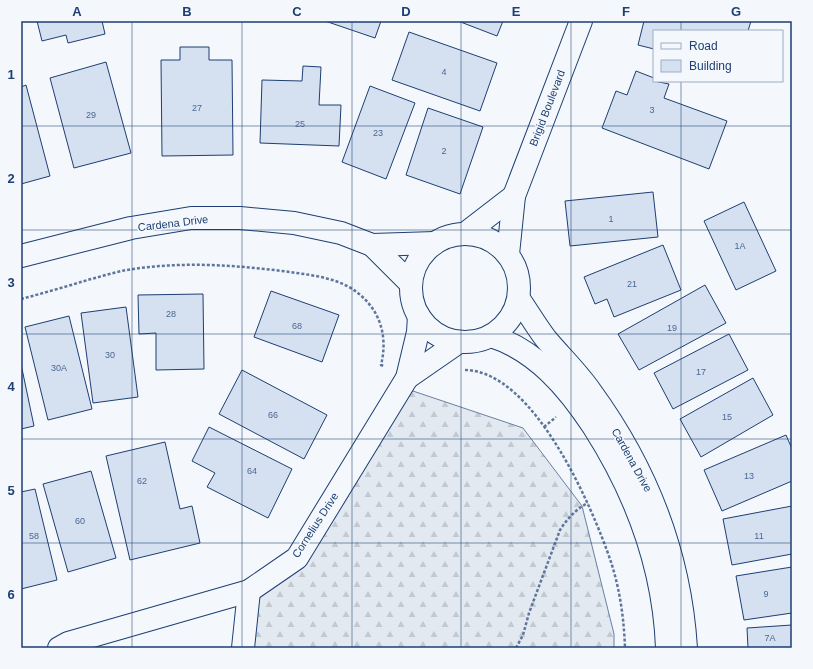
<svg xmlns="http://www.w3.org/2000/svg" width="813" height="669" font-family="Arial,sans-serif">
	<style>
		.forest { fill: url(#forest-firs); stroke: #687fa3 }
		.building { fill: #d5e0f0; stroke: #1d3f73 }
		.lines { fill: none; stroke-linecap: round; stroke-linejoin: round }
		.minor-casing { stroke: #1d3f73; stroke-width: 24 }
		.tertiary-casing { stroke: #1d3f73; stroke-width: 24 }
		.path { stroke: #5e769c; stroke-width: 2.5; stroke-dasharray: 3 2; stroke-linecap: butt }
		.minor { stroke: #f4f7fb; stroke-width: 22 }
		.tertiary { stroke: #f4f7fb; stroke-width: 22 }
		.grid { fill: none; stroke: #1d3f73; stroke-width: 1; stroke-opacity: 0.55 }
		.labels { text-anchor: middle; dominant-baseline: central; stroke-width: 3; stroke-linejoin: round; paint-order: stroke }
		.number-label { font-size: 9px; fill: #4b6792 }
		.street-label { font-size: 11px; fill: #1d3f73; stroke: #f4f7fb }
		.neatline { fill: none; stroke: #1d3f73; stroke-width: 1.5 }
		.grid-label { font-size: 13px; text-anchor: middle; font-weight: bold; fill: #1d3f73 }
	</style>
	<defs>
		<pattern id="forest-firs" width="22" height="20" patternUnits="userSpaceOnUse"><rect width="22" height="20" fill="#e3e9f0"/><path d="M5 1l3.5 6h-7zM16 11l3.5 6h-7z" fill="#c2c9d1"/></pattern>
	</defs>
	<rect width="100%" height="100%" fill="#f4f7fb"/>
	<path class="forest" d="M401 387 523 428 582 506 614 634V648H243L249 591 297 558Z"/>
	<g class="building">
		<path d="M37 21H102L105 34 68 43 66 35 42 41Z"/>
		<path d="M325 21H381L375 38Z"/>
		<path d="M458 21H503L497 36Z"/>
		<path d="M644 21H751L748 31H654V49L638 45Z"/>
		<path d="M409 32 497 63 480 111 392 80Z"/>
		<path d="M180 47H209V60H232L233 155 162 156 161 60H180Z"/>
		<path d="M106 62 131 153 74 168 50 78Z"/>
		<path d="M303 66 321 67 319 105H341L339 146 260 143 262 80 302 81Z"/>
		<path d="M636 71 654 78V81L669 84 664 98 727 121 709 169 602 128 616 91 627 95Z"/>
		<path d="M26 85 50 176 21 184V87Z"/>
		<path d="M370 86 415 103 386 179 342 162Z"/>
		<path d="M428 108 483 127 460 194 406 175Z"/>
		<path d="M653 192 658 237 570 246 565 201Z"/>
		<path d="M744 202 776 271 736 290 704 221Z"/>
		<path d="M663 245 681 290 614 317 607 299 595 304 584 277Z"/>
		<path d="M705 285 726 323 639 370 618 334Z"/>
		<path d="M271 291 339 315 322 362 254 337Z"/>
		<path d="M203 294 204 369 156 370V333L139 334 138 295Z"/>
		<path d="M126 307 138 397 93 403 81 313Z"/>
		<path d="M69 316 92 409 48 420 25 327Z"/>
		<path d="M729 334 748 370 673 409 654 373Z"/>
		<path d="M21 364 34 426 21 429Z"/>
		<path d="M242 370 327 415 304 459 219 414Z"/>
		<path d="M753 378 773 415 701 457 680 419Z"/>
		<path d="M209 427 292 469 268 518 207 487 215 473 192 461Z"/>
		<path d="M786 435 792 449V481L722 511 704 470Z"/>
		<path d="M165 442 180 509 192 506 200 543 130 560 106 456Z"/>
		<path d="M91 471 116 558 68 572 43 484Z"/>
		<path d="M35 489 57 580 21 589V492Z"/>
		<path d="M792 506V554L732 565 723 519Z"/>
		<path d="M792 567V613L744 620 736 576Z"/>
		<path d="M792 625V648H748L747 628Z"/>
	</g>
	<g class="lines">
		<g class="minor-casing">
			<g id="minor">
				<path d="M466 233 514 196"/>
				<path d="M508 254 514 196 581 21"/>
				<path d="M407 378 459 342"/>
				<path d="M59 648 68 643 249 591 297 558 407 378 418 332 419 316"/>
				<path d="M243 648 249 591"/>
			</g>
		</g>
		<g class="tertiary-casing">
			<g id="tertiary">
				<circle cx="465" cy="288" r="54"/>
				<path d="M372 245 411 284"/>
				<path d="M21 256 131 228 191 218H240L294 223 341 233 372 245 435 243"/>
				<path d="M519 299C528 312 536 326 546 339 561 357 578 373 591 392 647 469 680 553 686 648"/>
				<path d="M491 336C536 350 568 388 593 426 636 493 664 568 667 648"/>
			</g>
		</g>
		<g class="path">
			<path d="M21 299C44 293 68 286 91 279 103 276 115 272 127 270 181 261 236 265 290 272 310 275 331 277 349 287 378 304 389 333 381 365L384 366"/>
			<path d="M465 370C534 371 592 506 611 562 620 590 624 619 625 648"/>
			<path d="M544 427 556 417"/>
			<path d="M516 648 523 635 529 613 560 530C567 519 576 509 588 503"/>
		</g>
		<use href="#minor" class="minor"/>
		<use href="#tertiary" class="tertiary"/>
	</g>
	<path class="grid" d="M132 21V648M242 21V648M352 21V648M461 21V648M571 21V648M681 21V31M681 81V648M21 126H792M21 230H792M21 334H792M21 439H792M21 543H792"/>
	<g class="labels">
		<g class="number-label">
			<text x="444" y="72">4</text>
			<text x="197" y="108">27</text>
			<text x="652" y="110">3</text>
			<text x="91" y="115">29</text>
			<text x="300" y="124">25</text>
			<text x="378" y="133">23</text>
			<text x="444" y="151">2</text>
			<text x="611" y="219">1</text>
			<text x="740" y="246">1A</text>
			<text x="632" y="284">21</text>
			<text x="171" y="314">28</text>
			<text x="297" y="326">68</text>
			<text x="672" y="328">19</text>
			<text x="110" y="355">30</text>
			<text x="59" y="368">30A</text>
			<text x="701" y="372">17</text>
			<text x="273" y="415">66</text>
			<text x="727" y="417">15</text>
			<text x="252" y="471">64</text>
			<text x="749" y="476">13</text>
			<text x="142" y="481">62</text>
			<text x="80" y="521">60</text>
			<text x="34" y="536">58</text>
			<text x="759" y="536">11</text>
			<text x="766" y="594">9</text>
			<text x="770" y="638">7A</text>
		</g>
		<g class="street-label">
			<text transform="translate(547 108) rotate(-69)">Brigid Boulevard</text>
			<text transform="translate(173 223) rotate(-7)">Cardena Drive</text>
			<text transform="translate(632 460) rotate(61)">Cardena Drive</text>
			<text transform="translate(315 525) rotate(-57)">Cornelius Drive</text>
		</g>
	</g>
	<rect width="813" height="669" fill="none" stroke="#f4f7fb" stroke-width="44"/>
	<rect x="653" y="30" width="130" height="52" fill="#f4f7fb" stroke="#9eadc5"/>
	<rect x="661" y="43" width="20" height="6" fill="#f4f7fb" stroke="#9eadc5"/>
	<text x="689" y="50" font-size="12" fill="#1d3f73">Road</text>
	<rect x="661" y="60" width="20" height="12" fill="#d5e0f0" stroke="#9eadc5"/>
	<text x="689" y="70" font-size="12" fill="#1d3f73">Building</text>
	<rect x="22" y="22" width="769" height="625" class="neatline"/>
	<g class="grid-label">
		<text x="77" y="16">A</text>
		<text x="187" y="16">B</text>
		<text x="297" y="16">C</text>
		<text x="406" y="16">D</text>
		<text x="516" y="16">E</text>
		<text x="626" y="16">F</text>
		<text x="736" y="16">G</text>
		<text x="11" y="79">1</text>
		<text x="11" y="183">2</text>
		<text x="11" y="287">3</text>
		<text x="11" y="391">4</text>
		<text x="11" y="495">5</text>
		<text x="11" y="599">6</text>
	</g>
</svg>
